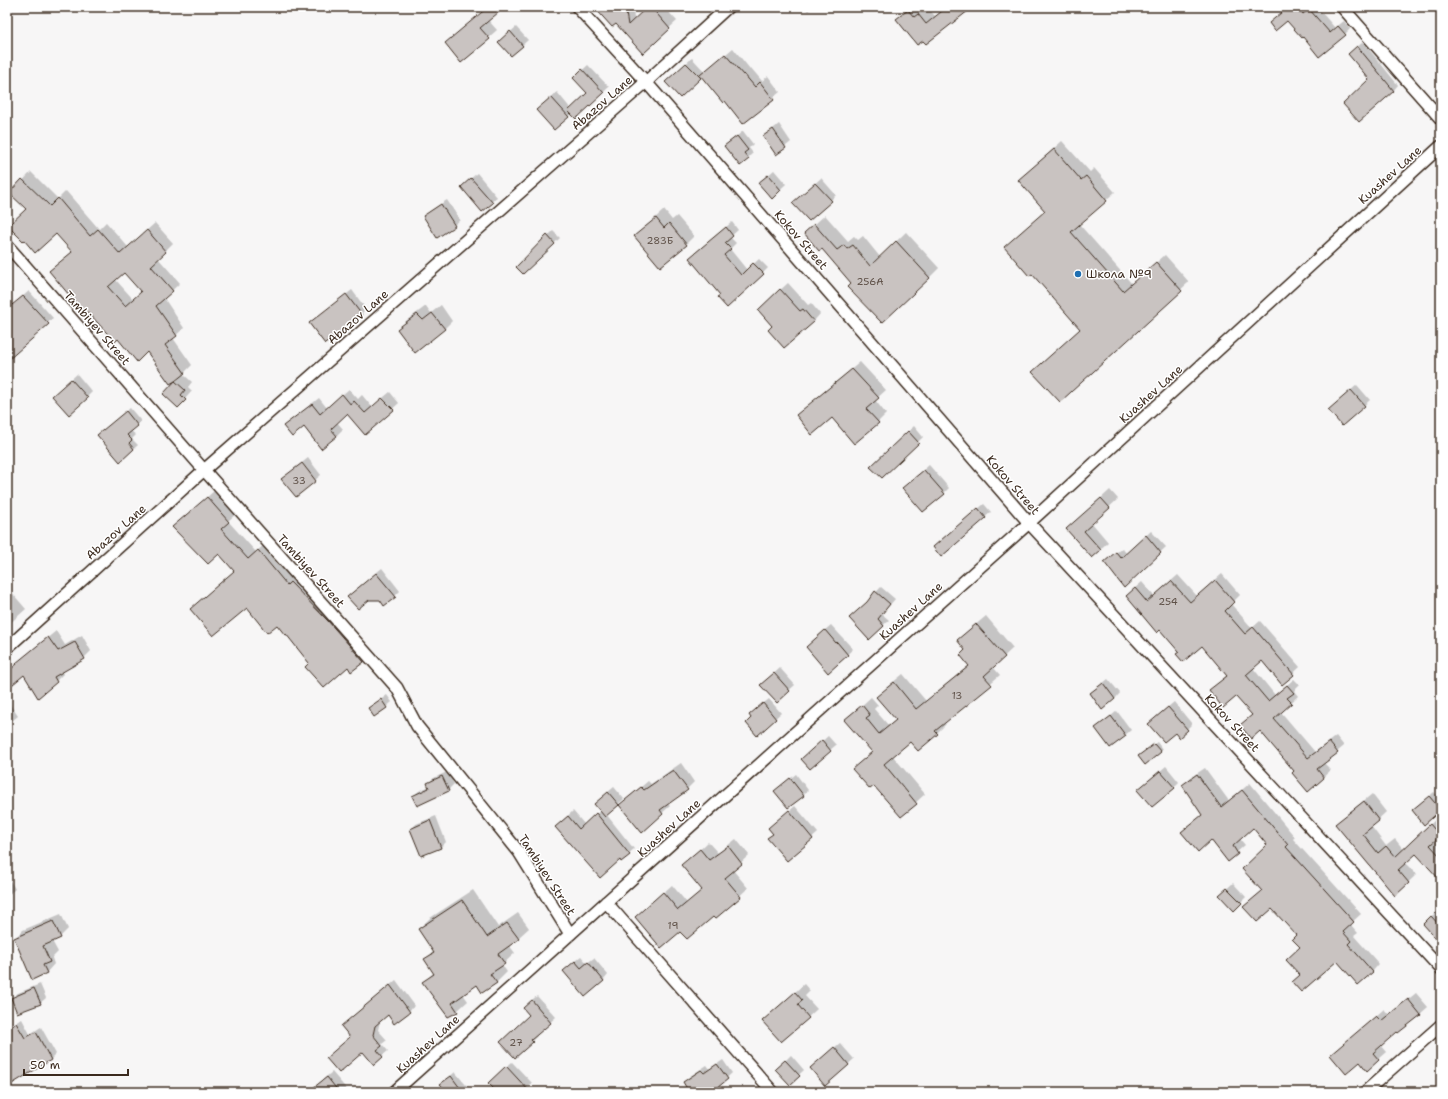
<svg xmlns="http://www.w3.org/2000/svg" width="1448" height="1099" font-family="'Shantell Sans',sans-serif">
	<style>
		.shadow { fill: #0003; fill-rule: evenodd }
		.building { fill: #c9c3c1; stroke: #3b2a1e; fill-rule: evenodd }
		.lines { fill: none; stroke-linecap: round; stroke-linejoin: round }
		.minor-casing { stroke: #3b2a1e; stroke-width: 14 }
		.minor { stroke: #fff; stroke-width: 11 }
		.poi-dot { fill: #1f6fb2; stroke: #fff; stroke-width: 1.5 }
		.labels { text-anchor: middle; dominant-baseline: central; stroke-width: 3; stroke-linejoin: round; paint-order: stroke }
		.number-label { font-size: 10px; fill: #5e5047 }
		.street-label { font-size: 12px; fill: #3b2a1e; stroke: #fff }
		.poi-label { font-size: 12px; fill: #3b2a1e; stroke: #fff; text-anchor: start }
	</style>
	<rect width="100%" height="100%" fill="#f7f6f6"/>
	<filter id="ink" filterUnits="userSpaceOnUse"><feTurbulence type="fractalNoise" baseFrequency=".025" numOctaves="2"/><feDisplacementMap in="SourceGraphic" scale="8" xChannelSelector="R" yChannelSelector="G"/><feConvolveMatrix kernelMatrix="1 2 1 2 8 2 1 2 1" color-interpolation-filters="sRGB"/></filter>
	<g filter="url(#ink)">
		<g class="shadow">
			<path d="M484 7H503L488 20 497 30 462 61 486 9Z"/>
			<path d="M596 7H633L634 19 648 7H664L677 21 643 52 616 22Z"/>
			<path d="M804 7H813L808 11Z"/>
			<path d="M911 7H921L923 10 927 7 935 16 947 7H970L926 43 898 19Z"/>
			<path d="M1288 7H1307L1309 10 1312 7H1317L1335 28 1344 21 1350 29 1345 34 1303 36Z"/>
			<path d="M516 27 528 40 511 55 505 37Z"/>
			<path d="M1363 42 1398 85 1393 91 1370 79 1355 49Z"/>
			<path d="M733 48 750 69 751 68 762 81 768 76 780 92 743 122 726 100 702 76 680 96 672 76 692 58 705 72Z"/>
			<path d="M588 65 609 87 576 118 572 113 568 117 543 104 557 92 571 109 588 93 574 78Z"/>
			<path d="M7 95 11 99 7 103Z"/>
			<path d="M779 124 791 142 776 154 764 136Z"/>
			<path d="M743 131 753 144 749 148 753 153 740 165 725 146Z"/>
			<path d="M1062 141 1090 172 1094 168 1115 192 1079 224 1132 284 1165 255 1189 282 1060 400 1081 329 1046 210 1019 180Z"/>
			<path d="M774 170 786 184 772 197 765 178Z"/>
			<path d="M31 172 58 199 66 191 99 229 106 222 128 247 155 223 173 243 158 258 180 283 164 298 184 328 173 338 192 365 183 374 192 382 188 387 192 391 178 407 164 394 179 378 147 351 58 264 73 251 56 233 27 209 11 193ZM124 272 142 291 133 299 115 279Z"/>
			<path d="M477 173 497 197 482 210 467 182Z"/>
			<path d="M821 178 836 195 831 200 799 198Z"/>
			<path d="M1441 184V191L1438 187Z"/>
			<path d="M447 200 460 220 454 225 425 216 430 211Z"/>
			<path d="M664 210 672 220 677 216 694 236 686 244 635 236Z"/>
			<path d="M825 215 848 241 854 236 858 240 863 236 880 257 906 232 939 268 929 278 853 283 823 247 805 233Z"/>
			<path d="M732 222 738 230 730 237 736 243 730 249 747 270 759 259 768 268 763 273 721 295 695 253Z"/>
			<path d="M553 231 560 238 523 273 517 267Z"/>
			<path d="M788 283 808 305 811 303 820 314 813 322 774 326 766 303Z"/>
			<path d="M352 290 366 309 361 314 310 323Z"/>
			<path d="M29 291 53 318 7 359V310Z"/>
			<path d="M441 305 452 321 444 329 398 330 406 321 426 306 431 313Z"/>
			<path d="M860 362 886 390 875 400 886 414 878 422 832 417 797 415Z"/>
			<path d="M77 374 92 392 87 397 59 390Z"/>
			<path d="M1357 385 1370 400 1342 425 1335 404Z"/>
			<path d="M349 389 358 399 362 395 372 407 390 392 399 403 365 434 347 413 337 422 343 429 336 436 304 426H284L319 398 327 408Z"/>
			<path d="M130 408 141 421 131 431 136 435 132 439 138 445 120 461 103 431Z"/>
			<path d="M914 426 923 437 882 477 872 467Z"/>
			<path d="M308 458 321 475 296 496 288 474Z"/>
			<path d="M929 465 949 488 944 493 909 483Z"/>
			<path d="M215 490 236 514 228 521 256 552 266 543 371 653 364 661 351 670 348 666 310 663 287 633 277 624 247 606 191 609 235 570 219 553 174 527Z"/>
			<path d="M1110 490 1118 499 1092 523 1108 542 1092 557 1076 521Z"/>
			<path d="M984 504 991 512 941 556 939 542Z"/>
			<path d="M1151 531 1166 547 1124 586 1105 562 1122 548 1127 554Z"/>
			<path d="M382 568 400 591 395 596 380 599 354 591Z"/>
			<path d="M1222 574 1240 595 1231 604 1252 628 1260 621 1300 667 1282 684 1262 660 1253 668 1275 695 1294 679 1300 685 1294 691 1298 696 1281 712 1315 752 1336 736 1344 746 1324 763 1331 770 1308 791 1295 771 1253 715 1236 695 1217 684 1227 675 1202 645 1177 654 1180 651 1134 589 1142 582 1154 596 1178 575 1197 596Z"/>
			<path d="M881 587 895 599 882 614 889 620 869 638V600Z"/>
			<path d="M13 594 26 609 7 626V597Z"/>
			<path d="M986 616 1013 648 993 667 1000 675 944 723 946 724 937 733 911 741 893 756 925 794 901 816 873 751 846 720 871 697 878 705 874 709 889 726 896 719 886 688 903 674 926 701 969 665 966 650 967 632Z"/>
			<path d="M831 625 853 649 829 671 812 641Z"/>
			<path d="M56 631 65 645 82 635 91 651 84 658 62 671 63 674 56 681 24 673 7 688V673L25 656Z"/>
			<path d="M780 668 795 685 777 701 767 680Z"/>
			<path d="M1108 679 1120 693 1115 699 1091 693Z"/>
			<path d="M387 695 392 702 386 707 369 709Z"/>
			<path d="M769 699 781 713 757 734 752 718 755 710Z"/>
			<path d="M7 700 18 716 7 725Z"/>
			<path d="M1174 702 1192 724 1187 729 1155 718Z"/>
			<path d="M1117 711 1131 730 1111 747 1097 728Z"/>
			<path d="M828 736 836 745 810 767 808 754Z"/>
			<path d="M1157 742 1162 749 1160 751 1142 754Z"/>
			<path d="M681 763 694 782 687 789 667 803 670 806 642 831 620 805 648 781 651 784Z"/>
			<path d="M1166 766 1179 782 1174 787 1144 785Z"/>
			<path d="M1205 768 1229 801 1250 783 1295 837 1293 839 1361 914 1350 924 1358 933 1354 936 1379 964 1372 972 1337 960 1301 975V947L1297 935 1272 908 1245 907 1263 890 1269 844 1253 826 1240 839 1245 845 1228 860 1203 814 1183 785 1190 778Z"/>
			<path d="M447 772 454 784 448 790 413 796 419 791 430 786 428 783 434 778Z"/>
			<path d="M796 774 808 790 803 795 781 786Z"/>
			<path d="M614 787 624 799 606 814 634 849 621 860 561 822 573 811 585 825 601 810V798Z"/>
			<path d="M1434 792 1441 799V809L1425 823 1419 805Z"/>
			<path d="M1372 794 1386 812 1371 826 1386 846 1395 839 1404 850 1438 817 1441 821V834L1438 837 1441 840V880L1416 852 1405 862 1417 874 1395 895 1337 824 1345 816Z"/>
			<path d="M795 806 818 833 787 860 775 823Z"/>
			<path d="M436 816 446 842 441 847 411 830 416 824Z"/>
			<path d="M736 839 749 855 733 870 748 888 716 918 714 915 681 930 636 917 672 885 687 903 703 889 691 858 708 842 718 853Z"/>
			<path d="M7 875 15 889 7 896Z"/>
			<path d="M1233 883 1246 897 1234 909 1220 895Z"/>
			<path d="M473 890 498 927 518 913 529 928 518 938 509 945 515 953 502 965 507 972 496 983 478 984 463 994 468 1001 457 1011 424 982 434 972 425 959 434 951 419 929 430 918Z"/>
			<path d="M1441 909V940L1429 918Z"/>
			<path d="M61 914 68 929 60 937 52 941 58 952 52 958 54 964 46 973 15 938 23 930Z"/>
			<path d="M581 956 587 963 594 958 608 975 603 981 570 965Z"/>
			<path d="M396 980 415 1006 394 1022 388 1014 380 1021 378 1030 387 1040 382 1044 388 1051 382 1056 364 1051 327 1058 351 1037 342 1026Z"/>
			<path d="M40 984 46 998 40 1003 12 998 18 993Z"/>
			<path d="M804 984 810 991 805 996 817 1009 782 1041 772 1013Z"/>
			<path d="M1416 993 1428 1007 1420 1014 1397 1031 1380 1045 1386 1052 1378 1059 1360 1061 1331 1055 1384 1009 1389 1015Z"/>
			<path d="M537 996 556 1017 536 1035 537 1036 515 1057 530 1015 529 1002Z"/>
			<path d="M22 1019 30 1034 41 1027 56 1054 51 1059 7 1085V1027Z"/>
			<path d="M840 1043 854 1059 825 1085 816 1063Z"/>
			<path d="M791 1055 804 1070 790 1083 782 1064Z"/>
			<path d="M723 1060 732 1073 719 1085 724 1092H690L684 1083 689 1077 707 1065 710 1069Z"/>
			<path d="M512 1062 532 1083 522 1092H489L494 1087 495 1077Z"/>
			<path d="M332 1072 349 1092H309L314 1087Z"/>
			<path d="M455 1072 472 1092H448L446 1080Z"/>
		</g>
		<g class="building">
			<path d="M488 7H505L480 28 490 39 461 63 445 43Z"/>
			<path d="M594 7H625L628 25 647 7H651L670 29 643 54 616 24 612 27Z"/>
			<path d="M947 7H973L926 44 923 41 917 45 896 19 908 10 914 17 918 14 926 24Z"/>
			<path d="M1288 7H1297L1303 14 1309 9 1330 33 1338 26 1346 35 1319 57 1303 37 1302 38 1287 21 1275 31 1269 23Z"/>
			<path d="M510 31 523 46 511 56 498 42Z"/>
			<path d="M1357 46 1394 91 1359 122 1343 104 1369 79 1348 54Z"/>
			<path d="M725 54 743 75 744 74 755 87 760 82 774 100 743 124 725 101 723 103 700 75Z"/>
			<path d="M686 63 701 78 680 98 665 82Z"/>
			<path d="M582 69 604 93 576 119 568 111 587 93 573 78Z"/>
			<path d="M551 97 569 117 554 130 536 110Z"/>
			<path d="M773 129 786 148 776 155 763 136Z"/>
			<path d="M737 136 748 150 744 153 749 159 740 166 724 146Z"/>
			<path d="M1054 149 1081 180 1086 176 1107 201 1071 232 1123 291 1156 262 1182 291 1060 402 1032 372 1080 329 1032 274 1029 276 1004 247 1045 211 1018 180Z"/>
			<path d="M768 175 781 190 772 199 758 183Z"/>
			<path d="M471 178 493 203 482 212 461 187Z"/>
			<path d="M22 179 50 206 58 198 90 236 98 229 120 254 147 230 166 252 151 266 173 291 156 306 177 336 165 345 185 373 175 381 185 390 181 395 186 400 178 408 163 394 175 381 170 384 147 352 137 362 118 339 115 342 88 312 85 314 49 271 72 252 56 234 35 253 24 240 23 241 8 226 26 209 9 193ZM124 273 141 292 125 306 108 287Z"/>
			<path d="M815 183 832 201 809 221 792 203Z"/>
			<path d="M441 204 455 226 437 238 423 216Z"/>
			<path d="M656 218 664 228 669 223 687 245 660 267 634 236Z"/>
			<path d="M814 224 837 250 844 245 847 249 853 245 870 266 896 241 930 278 882 323 847 287 851 283 822 249 819 251 804 233Z"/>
			<path d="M726 227 733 236 725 243 731 249 724 255 741 275 753 263 764 274 727 308 717 297 720 295 689 258Z"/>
			<path d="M547 235 555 244 523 274 516 267Z"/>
			<path d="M780 289 800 311 803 309 814 322 784 348 768 330 772 326 758 310Z"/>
			<path d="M346 294 362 315 325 344 309 323Z"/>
			<path d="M23 296 49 324 7 361V309Z"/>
			<path d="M432 313 445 329 415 353 397 329 417 314 423 320Z"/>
			<path d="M852 369 879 398 866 409 879 423 854 444 832 418 812 435 796 415Z"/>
			<path d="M71 379 88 398 69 415 52 396Z"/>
			<path d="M1351 390 1365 406 1342 426 1328 410Z"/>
			<path d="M342 394 351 405 354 401 365 413 382 398 394 410 365 435 347 414 331 429 337 436 321 449 304 427 292 437 283 426 312 404 320 414Z"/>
			<path d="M126 411 138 426 127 435 132 440 129 443 134 449 120 462 97 435Z"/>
			<path d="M908 431 919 443 882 478 870 467Z"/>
			<path d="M302 463 316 481 296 497 281 479Z"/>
			<path d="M924 470 945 494 923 512 902 488Z"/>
			<path d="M207 497 229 522 221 529 248 559 258 550 287 585 290 582 328 621 364 662 351 672 348 667 324 688 305 667 309 663 286 634 285 635 277 625 267 633 247 608 213 636 190 609 234 571 219 554 208 564 172 527Z"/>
			<path d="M1101 498 1110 508 1084 531 1101 550 1092 558 1066 529Z"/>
			<path d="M978 508 986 518 941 557 933 547Z"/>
			<path d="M1146 535 1161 553 1124 588 1104 562 1116 552 1121 558Z"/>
			<path d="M376 573 396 597 384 606 380 600H369L358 609 347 597Z"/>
			<path d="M1215 580 1234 602 1225 611 1245 634 1253 627 1294 675 1282 685 1262 661 1246 675 1268 701 1287 685 1294 693 1287 698 1292 703 1274 719 1308 758 1329 742 1338 753 1317 769 1324 778 1308 792 1292 773 1294 771 1260 731 1251 739 1240 725 1252 715 1236 697 1223 708 1209 690 1227 676 1202 646 1183 662 1176 654 1179 652 1160 630 1157 633 1126 596 1135 588 1147 602 1171 581 1190 602Z"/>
			<path d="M875 591 890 604 878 619 884 626 869 640 849 618 867 602Z"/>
			<path d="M976 624 1005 657 984 676 992 685 935 731 938 734 918 751 910 742 884 764 917 804 901 817 874 786 870 789 852 769 872 752 844 720 862 705 870 715 866 718 879 734 896 720 876 697 894 682 916 709 969 666 960 655 965 650 957 640Z"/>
			<path d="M825 630 836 643 837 642 848 655 828 673 806 647Z"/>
			<path d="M48 637 58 651 75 642 85 659 54 677 57 682 38 698 24 675 7 689V672L17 664 16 663Z"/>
			<path d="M774 673 790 691 777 703 760 685Z"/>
			<path d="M1103 683 1115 699 1102 710 1090 693Z"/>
			<path d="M381 699 387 708 374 717 368 708Z"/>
			<path d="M763 703 776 719 757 736 746 723 751 718 749 715Z"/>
			<path d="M1168 707 1188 730 1179 738 1175 733 1164 742 1148 724Z"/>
			<path d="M1111 716 1126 736 1110 748 1095 728Z"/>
			<path d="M822 740 831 751 810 769 801 759Z"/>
			<path d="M1154 744 1161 752 1145 765 1138 756Z"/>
			<path d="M673 770 688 790 660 810 663 814 642 833 619 805 641 787 644 790Z"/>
			<path d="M1160 771 1175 788 1152 807 1137 790Z"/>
			<path d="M1197 774 1221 807 1242 790 1288 845 1286 847 1354 922 1343 932 1351 941 1348 944 1373 972 1358 985 1337 961 1301 992 1292 982 1300 975 1286 960 1300 947 1292 939 1296 935 1272 909 1257 922 1243 907 1262 891 1242 869 1267 845 1253 828 1233 846 1238 854 1228 862 1211 840 1198 852 1181 832 1202 815 1182 785Z"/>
			<path d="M442 776 449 791 417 806 412 796 429 788 427 783Z"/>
			<path d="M790 778 804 796 788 808 774 791Z"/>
			<path d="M608 792 619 805 605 817 594 804Z"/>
			<path d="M1429 796 1441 810 1424 825 1412 810Z"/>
			<path d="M1364 801 1379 821 1363 834 1378 853 1386 846 1395 857 1430 824 1440 836 1430 845 1441 857V881L1416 854 1398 870 1409 883 1395 896 1335 824Z"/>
			<path d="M789 810 813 839 787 861 767 838 773 834 768 828Z"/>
			<path d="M596 813 630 855 621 862 620 860 600 878 555 827 568 816 579 829Z"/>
			<path d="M430 820 441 848 421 856 410 829Z"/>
			<path d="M728 846 742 864 725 878 741 897 715 919 713 917 687 939 680 932 661 948 635 917 663 892 678 910 702 890 681 865 700 849 709 860Z"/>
			<path d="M1227 888 1242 903 1234 911 1219 895Z"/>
			<path d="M462 900 487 937 507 923 519 939 498 954 505 964 490 974 497 983 482 993 477 985 452 1003 458 1012 448 1017 422 982 434 974 424 959 434 953 418 929Z"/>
			<path d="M1431 916 1441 927V944L1423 924Z"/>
			<path d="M53 921 61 938 43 946 50 962 43 965 47 973 32 980 14 938Z"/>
			<path d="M575 961 581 968 588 962 604 981 585 997 563 971Z"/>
			<path d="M390 985 410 1012 394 1024 388 1015 375 1026 373 1035 382 1046 377 1050 383 1057 374 1065 363 1052 339 1073 326 1058 350 1037 341 1026Z"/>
			<path d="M34 988 41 1004 17 1013 11 998Z"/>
			<path d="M795 992 802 1000 798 1005 809 1018 781 1042 762 1021Z"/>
			<path d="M1408 999 1421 1015 1398 1033 1397 1032 1373 1053 1379 1060 1367 1071 1360 1062 1346 1074 1330 1055 1376 1016 1381 1021Z"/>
			<path d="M532 1000 551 1023 531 1040 533 1042 515 1058 500 1042 529 1015 523 1008Z"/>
			<path d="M16 1023 25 1038 36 1032 51 1060 7 1087V1028Z"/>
			<path d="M834 1047 849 1065 825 1086 810 1068Z"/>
			<path d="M785 1060 800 1076 790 1085 775 1069Z"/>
			<path d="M717 1064 728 1079 712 1092H689L683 1082 701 1070 704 1073Z"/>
			<path d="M506 1066 530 1092H497L488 1083Z"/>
			<path d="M451 1076 463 1092H447L440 1084Z"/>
			<path d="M327 1077 339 1092H308Z"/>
		</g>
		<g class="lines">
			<g class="minor-casing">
				<g id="minor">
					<path d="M577 7 646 82 1029 523 1441 969"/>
					<path d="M1342 7 1441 119"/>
					<path d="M7 245 204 470 397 688 417 726 519 852 570 934"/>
					<path d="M7 648 204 470 646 82 728 7"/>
					<path d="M606 902 773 1092"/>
					<path d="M394 1092 1029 523 1441 146"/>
					<path d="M1365 1092 1441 1025"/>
				</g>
			</g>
			<use href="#minor" class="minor"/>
		</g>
	</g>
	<circle class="poi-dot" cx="1078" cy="274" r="4"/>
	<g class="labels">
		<g class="number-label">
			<text x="660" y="240">283Б</text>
			<text x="870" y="281">256А</text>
			<text x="299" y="480">33</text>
			<text x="1168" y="601">254</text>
			<text x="957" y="695">13</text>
			<text x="673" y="925">19</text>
			<text x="516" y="1042">27</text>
		</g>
		<g class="street-label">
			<text transform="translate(602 103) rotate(-41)">Abazov Lane</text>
			<text transform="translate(1390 175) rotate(-42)">Kuashev Lane</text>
			<text transform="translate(801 240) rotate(49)">Kokov Street</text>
			<text transform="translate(358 317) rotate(-41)">Abazov Lane</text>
			<text transform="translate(97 328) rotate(49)">Tambiyev Street</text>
			<text transform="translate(1151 394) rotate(-42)">Kuashev Lane</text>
			<text transform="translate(1013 485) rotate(49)">Kokov Street</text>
			<text transform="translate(116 532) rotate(-42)">Abazov Lane</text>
			<text transform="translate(311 571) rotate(48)">Tambiyev Street</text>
			<text transform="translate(911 611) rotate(-42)">Kuashev Lane</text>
			<text transform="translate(1232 723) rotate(47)">Kokov Street</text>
			<text transform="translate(669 828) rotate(-42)">Kuashev Lane</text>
			<text transform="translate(547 875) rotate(57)">Tambiyev Street</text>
			<text transform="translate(428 1044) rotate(-42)">Kuashev Lane</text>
		</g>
		<g class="poi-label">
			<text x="1086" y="274">Школа №9</text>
		</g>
	</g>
	<rect width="1448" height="1099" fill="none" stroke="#fff" stroke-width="24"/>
	<rect x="12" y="12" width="1424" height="1075" fill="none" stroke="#3b2a1e" stroke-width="1.5" filter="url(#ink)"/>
	<path d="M24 1069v6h104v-6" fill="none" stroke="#3b2a1e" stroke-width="2"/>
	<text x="30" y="1069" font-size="12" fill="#3b2a1e" stroke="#ffffff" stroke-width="3" paint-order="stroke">50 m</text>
</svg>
